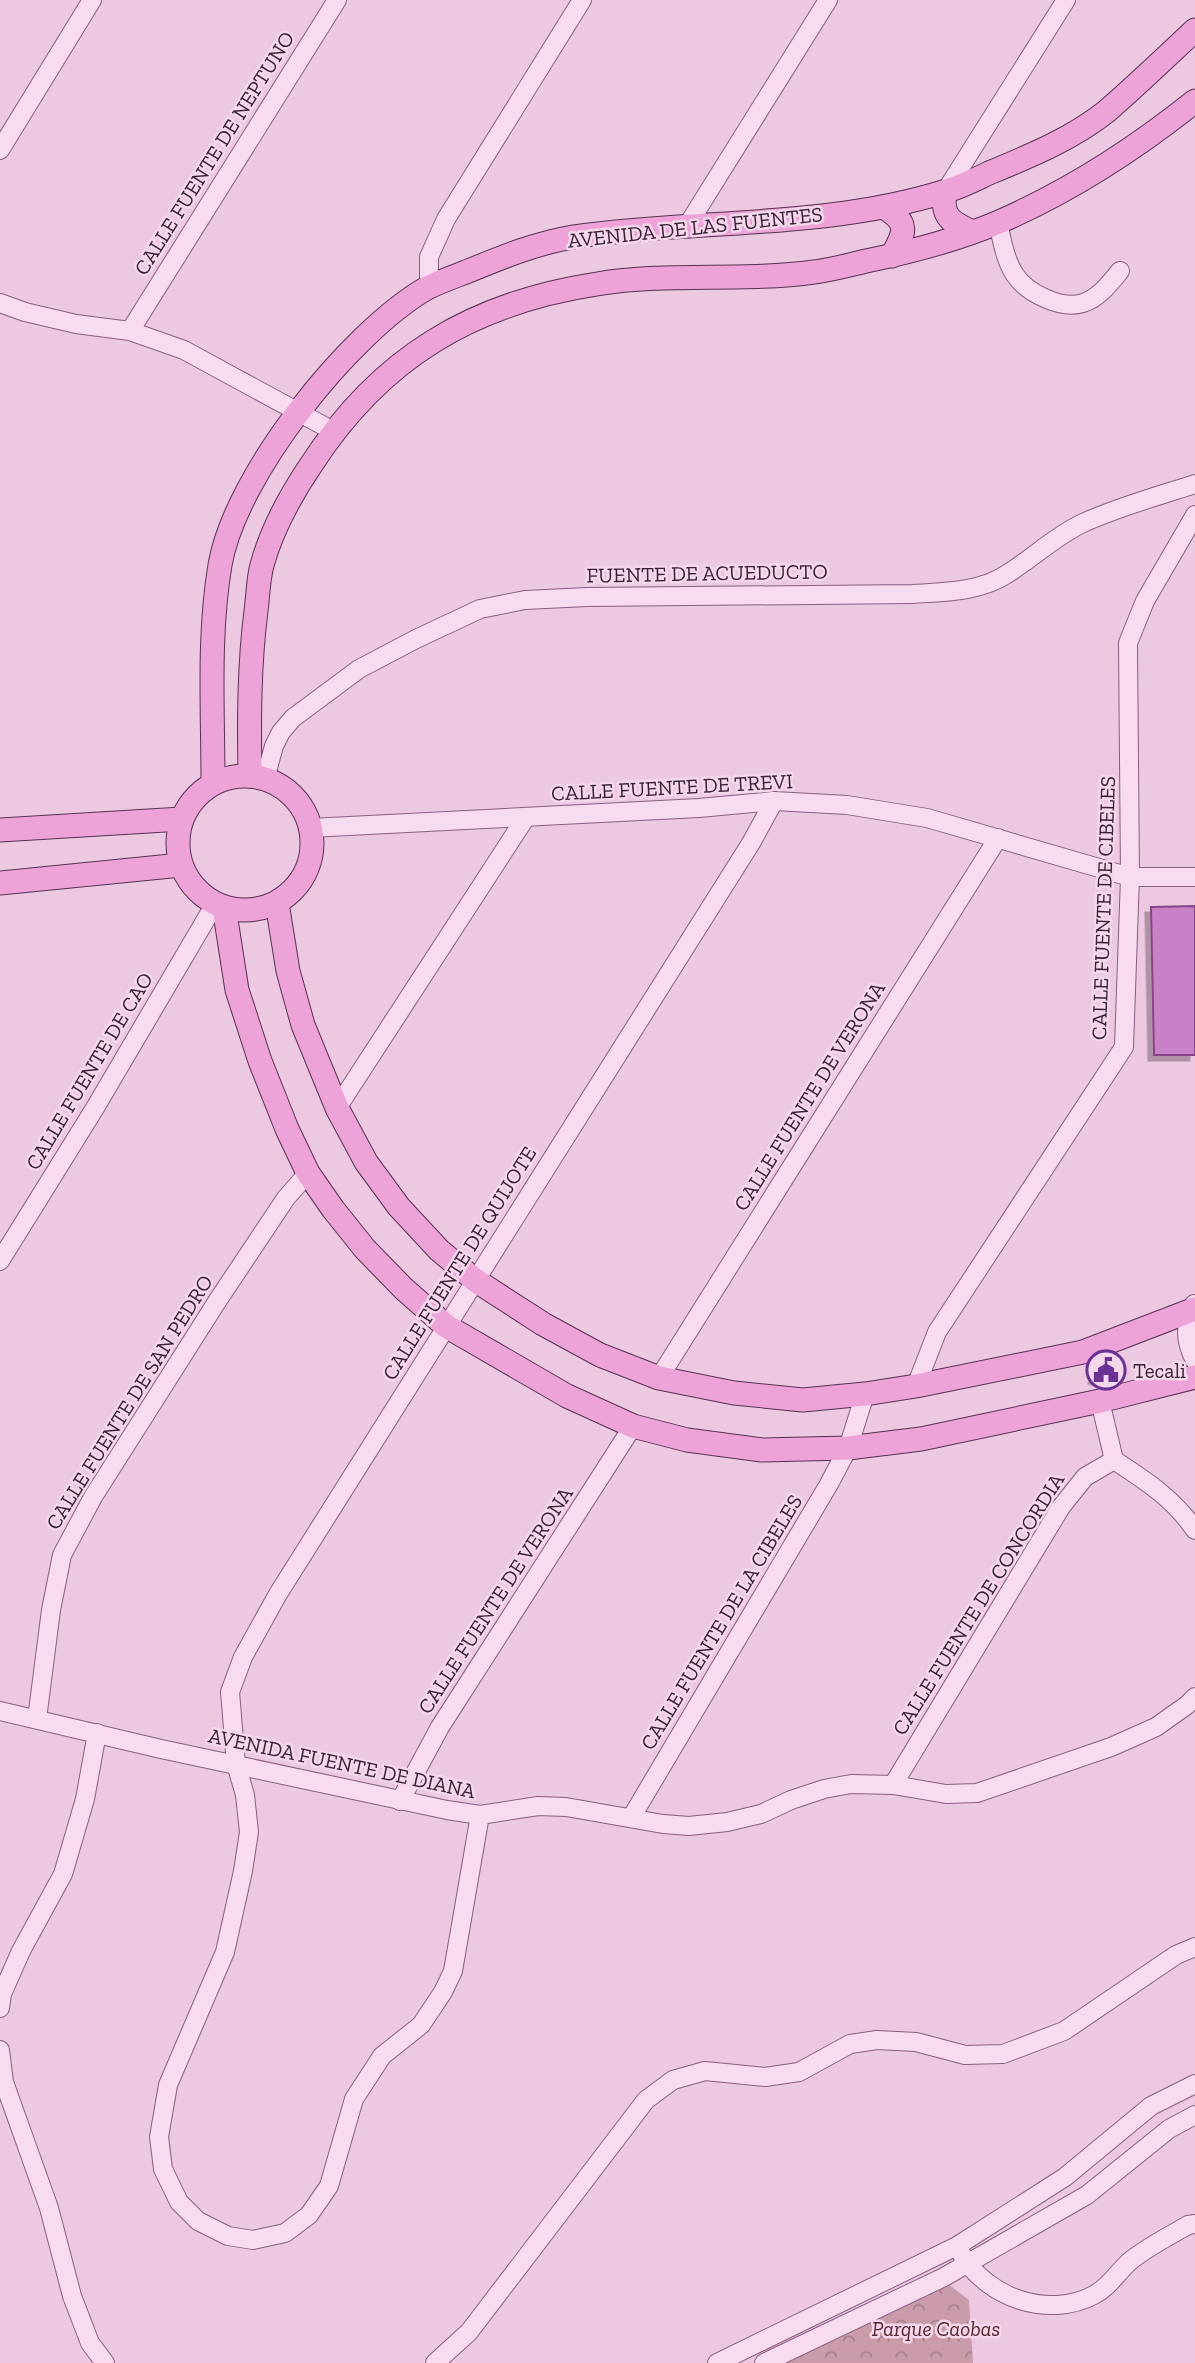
<svg xmlns="http://www.w3.org/2000/svg" width="1195" height="2363" font-family="'Zilla Slab',serif">
	<style>
		.park { fill: url(#park-crowns) }
		.building { fill: #c880c7; stroke: #854586; stroke-width: 2; filter: url(#shadow) }
		.lines { fill: none; stroke-linecap: round; stroke-linejoin: round }
		.minor-casing { stroke: #885e82; stroke-width: 20 }
		.major-casing { stroke: #563253; stroke-width: 25 }
		.minor { stroke: #f7dbef; stroke-width: 18 }
		.major { stroke: #eda3d7; stroke-width: 23 }
		.labels { text-anchor: middle; dominant-baseline: central; stroke-width: 5; stroke-linejoin: round; paint-order: stroke }
		.street-label { font-size: 21px; fill: #392137; stroke: #f4d7eb }
		.poi-label { font-size: 21px; fill: #392137; stroke: #f4d7eb; text-anchor: start }
		.park-label { font-size: 21px; font-style: italic; fill: #54282f; stroke: #f4d7eb }
	</style>
	<defs>
		<pattern id="park-crowns" width="20" height="18" patternUnits="userSpaceOnUse" patternTransform="scale(1.75)"><rect width="20" height="18" fill="#ca9ca9"/><path d="M2 6a3 3 0 1 1 6 0M12 15a3 3 0 1 1 6 0" fill="none" stroke="#a57f8a"/></pattern>
		<filter id="shadow"><feDropShadow dx="-5.5" dy="5.5" stdDeviation="0" flood-color="#0004"/></filter>
	</defs>
	<rect width="100%" height="100%" fill="#ecc8e1"/>
	<path class="park" d="M947 2283 969 2300 973 2363H783Z"/>
	<g class="building">
		<path d="M1195 906V1055H1154L1151 907Z"/>
		<path d="M1105 1359 1117 1363 1110 1383 1094 1378 1100 1361Z"/>
	</g>
	<g class="lines">
		<g class="minor-casing">
			<g id="minor">
				<path d="M0 150 92 0"/>
				<path d="M945 192 1066 0"/>
				<path d="M998 223C1002 240 1005 260 1015 275 1027 293 1061 310 1083 303 1099 298 1110 283 1120 271"/>
				<path d="M687 226 828 0"/>
				<path d="M429 287V257L446 219 582 0"/>
				<path d="M0 303 25 312 76 324 130 331 184 350 333 431"/>
				<path d="M130 331 337 0"/>
				<path d="M265 779 274 746 281 732 293 718 359 669 416 639 480 609 525 600 587 597 913 594C944 592 980 592 1007 574 1033 558 1055 536 1083 523 1118 507 1158 496 1195 484"/>
				<path d="M310 828 699 808 774 801 847 805 927 818 1130 877H1195"/>
				<path d="M337 1108 526 817"/>
				<path d="M0 1261 95 1108 215 904"/>
				<path d="M1194 1304C1185 1326 1184 1339 1195 1361"/>
				<path d="M659 1378 998 838"/>
				<path d="M916 1386 937 1332 1124 1047 1130 877 1128 643 1145 601 1195 515"/>
				<path d="M1100 1401 1114 1460C1146 1481 1173 1498 1195 1530"/>
				<path d="M0 1711 161 1749 447 1810 480 1815 538 1806 566 1807 663 1824 689 1826 727 1822 761 1814 791 1800 824 1789 851 1784 893 1785 946 1794 977 1793 1111 1747 1156 1727 1187 1705 1195 1697"/>
				<path d="M37 1719 51 1610 62 1555 93 1497 218 1300 286 1198 308 1173"/>
				<path d="M893 1785 1061 1507 1085 1477 1114 1460"/>
				<path d="M400 1801 440 1727 633 1426"/>
				<path d="M480 1815 453 1971 443 1992 421 2025 382 2056 354 2099 329 2186 309 2215 285 2233 253 2240 228 2236 198 2221 179 2202 163 2169 159 2137 168 2085 225 1952 243 1871 249 1832 245 1795 236 1764 230 1692 243 1657 278 1594 751 843 774 801"/>
				<path d="M631 1818 829 1484 848 1448 865 1394"/>
				<path d="M0 2008 2 1994 21 1951 63 1874 85 1799 97 1733"/>
				<path d="M0 2050 4 2082 49 2208 72 2296 90 2343 105 2363"/>
				<path d="M962 2255C988 2298 1048 2319 1094 2295 1109 2287 1117 2273 1129 2262 1147 2247 1168 2237 1188 2225L1195 2224"/>
				<path d="M435 2363 469 2332 646 2100 673 2080 705 2071 765 2077 799 2072 850 2044 877 2040 916 2042 965 2055 1003 2054 1064 2031 1176 1955 1195 1947"/>
				<path d="M717 2363 957 2246 1065 2177 1151 2106 1195 2084"/>
				<path d="M764 2363 944 2277 1087 2195 1169 2129 1195 2115"/>
			</g>
		</g>
		<g class="major-casing">
			<g id="major">
				<path d="M945 192C941 217 951 222 972 232"/>
				<path d="M884 207C909 224 906 230 892 256"/>
				<circle cx="245" cy="843" r="67"/>
				<path d="M250 776C249 721 249 666 256 611 258 596 258 580 262 565 272 529 290 496 311 465 380 358 472 303 597 284 668 272 742 282 814 272 832 270 849 265 866 261 910 252 957 240 999 222 1070 191 1135 149 1195 101"/>
				<path d="M213 783C213 711 208 636 220 565 235 476 349 333 427 288 439 282 453 277 466 272 500 258 536 243 573 237 695 219 824 229 943 192 959 188 974 180 989 173 1030 156 1072 139 1107 111 1137 85 1166 57 1195 30"/>
				<path d="M0 830 182 819"/>
				<path d="M0 883 181 865"/>
				<path d="M277 903 288 971 303 1025 337 1108 366 1162 399 1207 439 1250 475 1280 543 1324 600 1355 659 1378 734 1393 803 1400 865 1394 916 1386 1083 1352 1195 1309"/>
				<path d="M224 907 237 990 260 1061 287 1129 308 1173 333 1209 365 1249 404 1289 446 1326 567 1396 633 1426 687 1440 762 1450 848 1448 921 1439 1100 1401 1195 1377"/>
			</g>
		</g>
		<use href="#minor" class="minor"/>
		<use href="#major" class="major"/>
	</g>
	<defs>
		<g id="civic-ring" transform="scale(2.0125)"><circle r="9.5" fill="#f4d7eb" stroke="#6b3194" stroke-width="1.5"/><path d="M-.6-6.5H3V-4.5H.6V-3L4-1V1h2V6H-6V1h2V-1L-.6-3ZM-1.2 2.5V6h2.4V2.5Z" fill="#6b3194"/></g>
	</defs>
	<g fill-rule="evenodd">
		<use href="#civic-ring" x="1106" y="1370"/>
	</g>
	<g class="labels">
		<g class="street-label">
			<text transform="translate(214 153) rotate(-58)">CALLE FUENTE DE NEPTUNO</text>
			<text transform="translate(695 227) rotate(-6)">AVENIDA DE LAS FUENTES</text>
			<text transform="translate(707 573) rotate(-1)">FUENTE DE ACUEDUCTO</text>
			<text transform="translate(672 787) rotate(-3)">CALLE FUENTE DE TREVI</text>
			<text transform="translate(1103 908) rotate(-88)">CALLE FUENTE DE CIBELES</text>
			<text transform="translate(89 1071) rotate(-59)">CALLE FUENTE DE CAO</text>
			<text transform="translate(809 1096) rotate(-58)">CALLE FUENTE DE VERONA</text>
			<text transform="translate(459 1263) rotate(-58)">CALLE FUENTE DE QUIJOTE</text>
			<text transform="translate(129 1402) rotate(-58)">CALLE FUENTE DE SAN PEDRO</text>
			<text transform="translate(495 1600) rotate(-57)">CALLE FUENTE DE VERONA</text>
			<text transform="translate(978 1604) rotate(-58)">CALLE FUENTE DE CONCORDIA</text>
			<text transform="translate(721 1622) rotate(-59)">CALLE FUENTE DE LA CIBELES</text>
			<text transform="translate(342 1763) rotate(12)">AVENIDA FUENTE DE DIANA</text>
		</g>
		<g class="poi-label">
			<text x="1133" y="1370">Tecali</text>
		</g>
		<g class="park-label">
			<text x="936" y="2328">Parque Caobas</text>
		</g>
	</g>
</svg>
